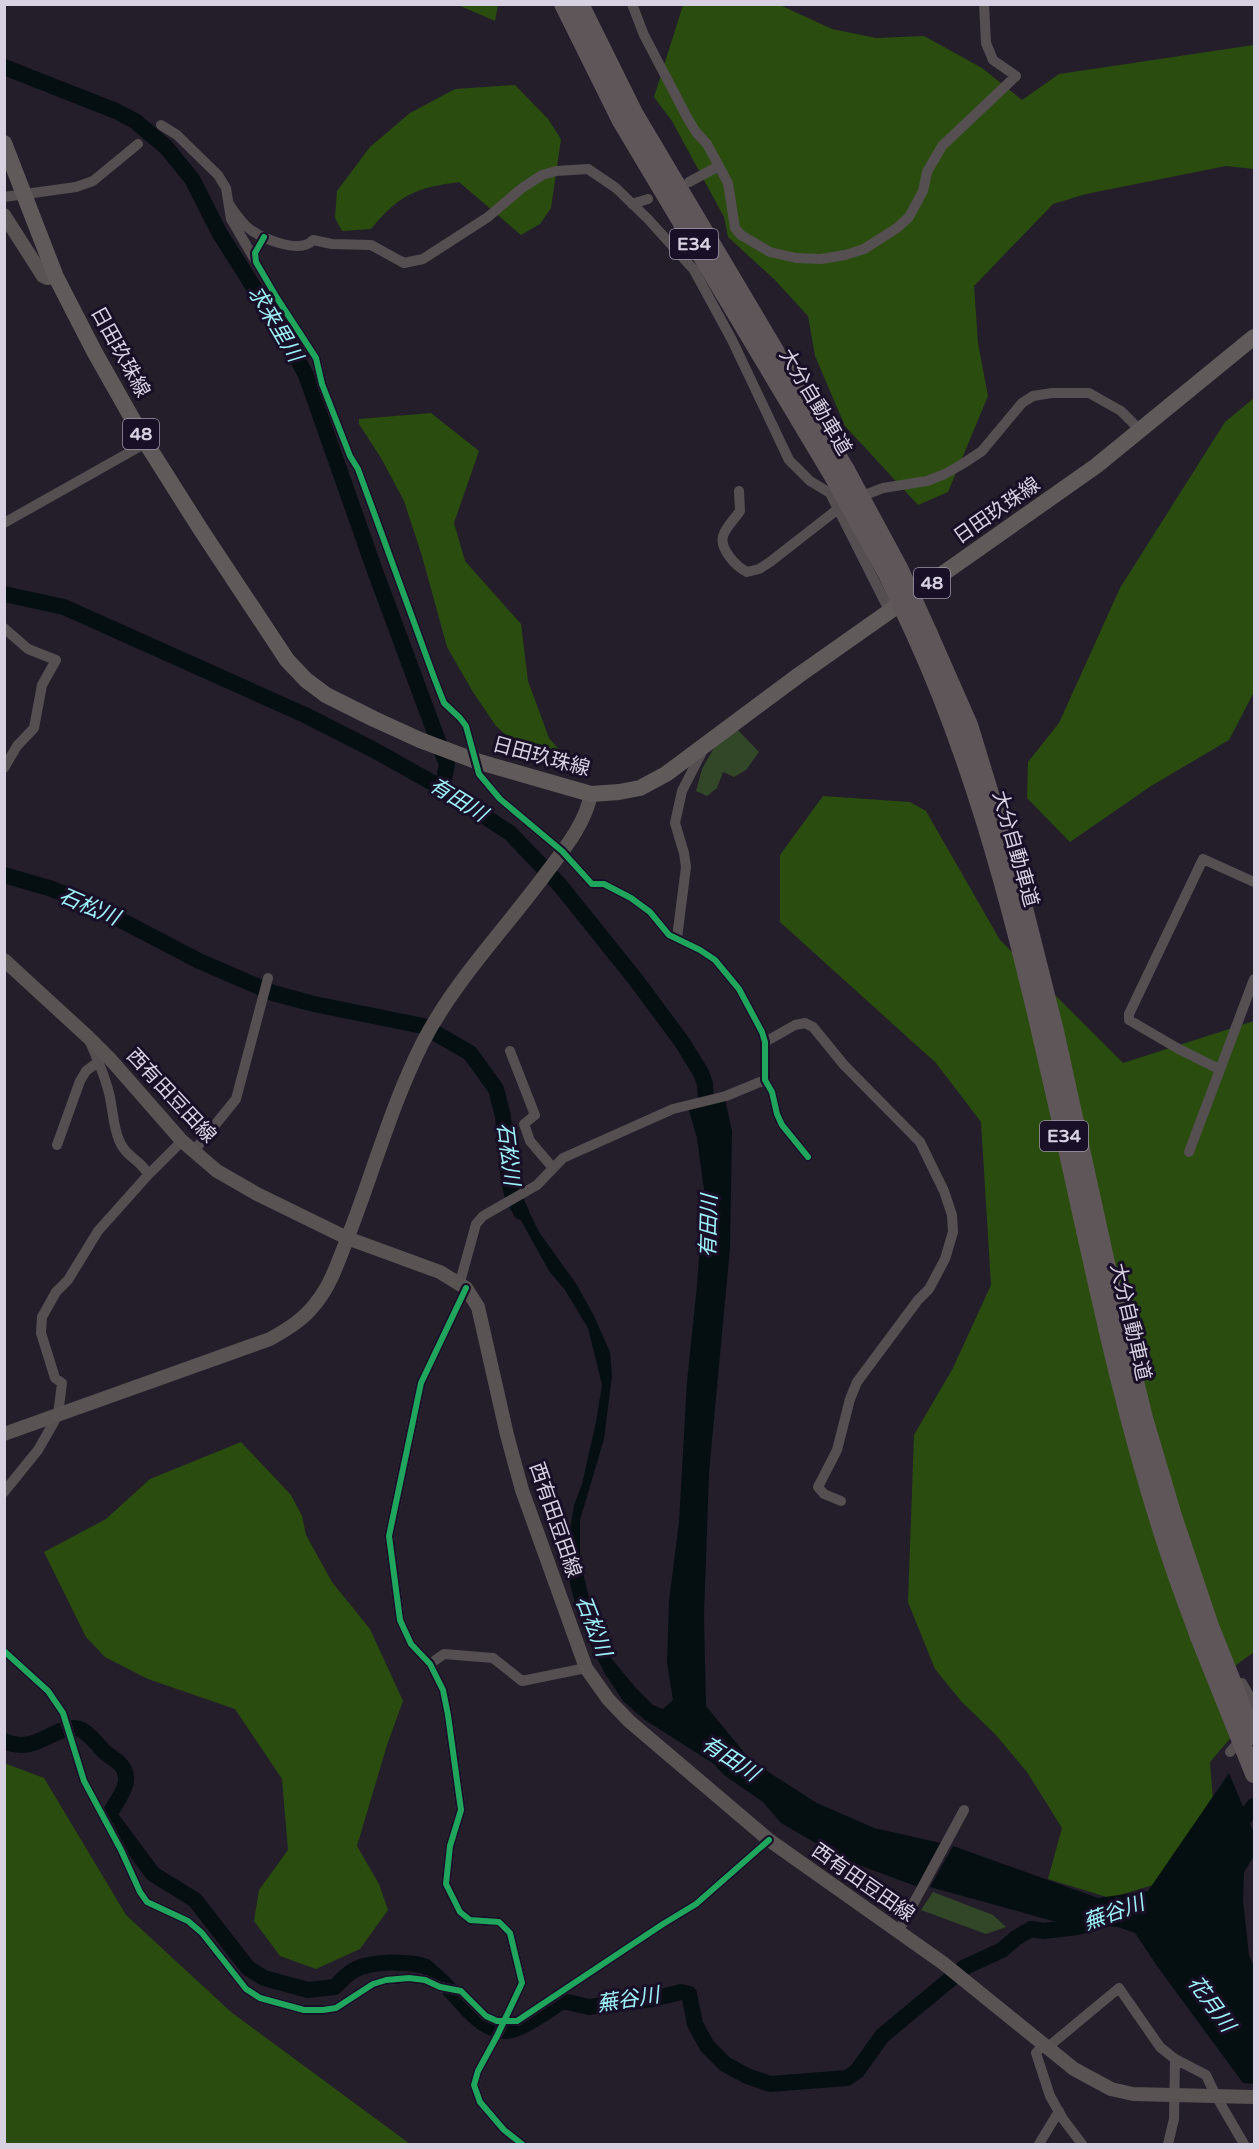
<svg xmlns="http://www.w3.org/2000/svg" width="1259" height="2149" viewBox="0 0 1259 2149" font-family="'Varela Round','Noto Sans JP',sans-serif">
  <style>
    .green { fill: #324727 }
    .forest { fill: #2a4c0e }
    .water { fill: #050f12 }
    .lines { fill: none; stroke-linecap: round; stroke-linejoin: round }
    .river { stroke: #050f12; stroke-width: 16 }
    .street { stroke: #554f52; stroke-width: 10 }
    .secondary { stroke: #5a5353; stroke-width: 14 }
    .primary { stroke: #615a5a; stroke-width: 16 }
    .highway { stroke: #5f5659; stroke-width: 18 }
    .highway-bridge { stroke: #5f5659; stroke-width: 18 }
    .cycleway-casing { stroke: #190f27; stroke-width: 10 }
    .cycleway { stroke: #20a55d; stroke-width: 6 }
    .labels { text-anchor: middle; dominant-baseline: central; stroke-width: 6; stroke-linejoin: round; paint-order: stroke }
    .shield { fill: #190f27; stroke: #9e97aa; stroke-width: 1.5 }
    .shield-label { font-size: 18px; font-weight: bold; fill: #d7d1e2 }
    .street-label { font-size: 20px; fill: #d7d1e2; stroke: #190f27 }
    .water-label { font-size: 21px; font-style: italic; fill: #9ef3fa; stroke: #190f27 }
  </style>
  <rect width="100%" height="100%" fill="#241e2b"/>
  <path class="green" d="M737 729 759 752 746 770 734 777 723 772 717 788 707 796 696 791 702 769 715 746Z
    M933 1892 993 1915 1006 1927 986 1934 921 1910Z"/>
  <path class="forest" d="M458 5H498L495 21Z
    M683 5H780L832 29 876 38 924 36 982 68 1022 100 1059 74 1254 45V169L1226 166 1086 194 1053 204 974 286 978 343 988 396 948 492 918 505 845 426 815 356 808 316 775 280 728 237 724 217 672 121 654 97Z
    M515 85 548 119 561 139 551 208 540 224 521 235 459 182C415 188 399 195 371 229L342 231 335 218 337 191 370 147 410 113 455 89Z
    M1254 398V692L1229 740 1151 786 1070 842 1027 798 1028 762 1059 723 1120 588 1225 422Z
    M431 413 479 451 454 523 465 561 521 624 528 681 549 738 566 758 544 761 525 752 496 726 473 692 447 647 422 556 404 501 381 458 359 424V419Z
    M823 796 910 802 926 811 1000 940 1123 1063 1254 1021V1652L1232 1668 1251 1714 1210 1762 1214 1814 1166 1881 1110 1898 1048 1879 1062 1828 1027 1772 995 1734 961 1701 935 1669 908 1602 914 1435 953 1368 991 1285 981 1122 936 1063 780 922V855Z
    M241 1442 291 1495 302 1516 306 1535 332 1582 370 1629 403 1701 387 1745 357 1846 379 1884 388 1910 360 1949 316 1969 280 1956 254 1921 259 1890 288 1850 282 1779 235 1709 148 1679 105 1657 86 1637 44 1552 106 1519 150 1479Z
    M4 1763 44 1778 126 1915 231 2012 410 2144H5Z"/>
  <path class="water" d="M725 1099 732 1131 730 1248 709 1473 704 1616 706 1706 751 1761 817 1803 874 1828 941 1843 918 1887 843 1859 781 1823 763 1802 724 1775 714 1764 645 1720 624 1702 605 1674 593 1650 576 1607 570 1584 568 1555 569 1536 574 1505 582 1484 596 1422 602 1385 588 1328 565 1290 549 1271 512 1204 523 1199 539 1232 577 1285 594 1316 610 1352 612 1376 604 1439 580 1520V1560L590 1602 607 1653 635 1687 653 1705 663 1709 673 1700 667 1662 669 1601 679 1522 687 1382 697 1285 704 1190 697 1138 688 1107Z
    M1229 1773 1254 1833V1856L1244 1872 1243 1900 1249 1955 1254 1967V2084L1243 2083 1157 1966 1135 1933 1118 1927 1053 1921 930 1887 953 1846 1098 1898 1148 1891Z"/>
  <g class="lines">
    <path class="river" d="M4 67 116 111 135 121 166 147 192 179 220 234 283 333 306 375 375 571 447 765 442 788
      M4 594 64 607 305 715 372 749 442 788 510 833 559 884 636 980 682 1042 701 1073 705 1084 707 1117
      M4 875 49 888 90 904 199 961 273 993 314 1004 423 1026 470 1053 496 1089 503 1116 509 1181 512 1194 521 1212
      M4 1741C34 1755 53 1727 75 1728 85 1729 94 1740 100 1747 105 1754 112 1757 118 1762 137 1779 118 1798 109 1815L153 1874 195 1900 248 1968 264 1978 308 1990 335 1987C351 1969 359 1965 383 1963 393 1962 415 1963 424 1966 428 1968 432 1973 435 1975 456 1992 473 2026 502 2031 519 2033 548 2010 563 2001L589 2007 652 1999 681 1992 689 1994 695 2024 707 2046 725 2064 747 2076 770 2084 847 2078 857 2071 882 2036 965 1967 1002 1950 1016 1938 1031 1929 1044 1931 1077 1927 1108 1918
      M1233 1832 1254 1806"/>
    <path class="street" d="M632 4 644 35 688 119 696 132 707 144 728 183 735 228 741 235 770 252 796 258 821 259 845 255 864 249 897 228 909 217 923 191 927 172 942 146 1016 76 993 60 986 43 984 4
      M161 125 177 135 218 175 226 188 231 219 255 260
      M689 182 719 166
      M4 197 76 187 93 181 138 144
      M229 204C234 212 240 220 247 227 260 238 300 255 313 240L332 244 371 245 404 263 423 259 488 217 522 188 542 175 556 171 588 169 616 188 648 219 694 270 732 340 789 460 810 481 830 493 890 612
      M632 204 648 199
      M264 237 255 253 256 262 277 298 316 358 322 384 350 456 358 469 435 680 444 703 460 718 466 726 479 774 500 799 562 851 592 884H604L631 898 650 912 669 935 700 950 715 960 739 989 762 1032 765 1042V1080L772 1092 777 1114 782 1125 808 1157
      M739 491 740 511C728 528 714 536 729 556 734 563 739 568 747 572L759 569 770 562 843 505
      M857 498 883 488 927 481 945 474 964 463 982 451 1022 403 1033 396 1052 393H1089L1121 411 1139 429
      M4 523 146 443
      M4 628 28 649 56 660 42 685 34 728 17 746 4 768
      M677 938 686 867 684 853 675 823 682 791 704 748
      M90 1042C96 1056 103 1071 107 1086 113 1103 112 1124 119 1140 125 1157 143 1161 148 1175
      M765 1042 795 1025 805 1023 813 1027 844 1065 920 1142 944 1191 952 1215 953 1232 945 1259 929 1289 918 1300 857 1382 850 1399 837 1450 818 1487 824 1494 841 1501
      M510 1051 535 1115 524 1124 530 1141 553 1168
      M1219 1069 1177 1048 1129 1020V1014L1203 859 1254 882
      M57 1145 80 1081 86 1071 98 1062
      M194 1151 236 1099 268 978
      M1189 1152 1254 979
      M460 1282 476 1224 483 1216 537 1185 563 1158 673 1109 726 1096 765 1080
      M466 1288 421 1383 389 1536 400 1620 411 1644 430 1664 443 1690 448 1715 461 1810 450 1846 446 1884 460 1912 470 1920 499 1922 510 1933 522 1983 497 2036 478 2071 474 2085 480 2102 504 2130 522 2144
      M4 1492 38 1450 58 1415 62 1383 55 1378 41 1333 42 1317 56 1292 68 1280 98 1231 148 1175 182 1141
      M4 1651 48 1691 63 1713 84 1781 121 1850 140 1892 147 1902 188 1921 202 1933 246 1989 260 1998 304 2010H323L336 2008 373 1984 386 1980 409 1978 425 1980 440 1987 461 1991 486 2016 497 2021H517L663 1924 696 1904 769 1840
      M430 1664 444 1654 493 1658 522 1681 586 1668
      M1242 1683 1254 1704
      M1230 1752 1242 1738
      M898 1932 964 1810
      M1044 2044 1036 2053 1050 2096 1063 2119 1082 2144
      M1048 2047 1119 1988 1160 2047 1175 2059 1206 2075 1216 2096 1244 2144
      M1039 2144 1059 2111
      M1168 2144 1174 2119 1175 2059"/>
    <path class="secondary" d="M4 215 43 276 47 278 56 277
      M4 960 88 1037 111 1060 182 1141 217 1171 257 1194 347 1238 440 1272 466 1288 478 1307 507 1435 522 1490 586 1668 608 1699 629 1721 769 1840 943 1963 1074 2069 1111 2089 1133 2094 1254 2097
      M4 1434 270 1339C288 1329 304 1319 316 1303 333 1282 341 1253 351 1229 375 1166 393 1101 423 1042 455 980 506 928 547 872 565 848 585 824 591 794"/>
    <path class="primary" d="M4 143 56 277 94 351 146 443 201 530 287 660 306 680 326 695 374 719 420 740 476 761 591 794 619 792 640 788 666 774 799 675 1096 466 1254 337"/>
    <path class="highway" d="M563 4 621 121 834 478
      M580 4 634 113 846 470
      M929 634 969 725 1020 892 1055 1031 1106 1263 1144 1418 1173 1516 1210 1626
      M917 639C990 801 1028 976 1067 1149 1097 1284 1125 1421 1169 1553 1178 1581 1189 1609 1199 1637"/>
    <path class="highway-bridge" d="M846 470 899 568 929 634
      M834 478 887 574 917 639
      M1210 1626 1254 1736
      M1199 1637 1254 1774"/>
    <g class="cycleway-casing">
      <path id="cycleway" d="M264 237 255 253 256 262 277 298 316 358 322 384 350 456 358 469 435 680 444 703 460 718 466 726 479 774 500 799 562 851 592 884H604L631 898 650 912 669 935 700 950 715 960 739 989 762 1032 765 1042V1080L772 1092 777 1114 782 1125 808 1157
        M466 1288 421 1383 389 1536 400 1620 411 1644 430 1664 443 1690 448 1715 461 1810 450 1846 446 1884 460 1912 470 1920 499 1922 510 1933 522 1983 497 2036 478 2071 474 2085 480 2102 504 2130 522 2144
        M4 1651 48 1691 63 1713 84 1781 121 1850 140 1892 147 1902 188 1921 202 1933 246 1989 260 1998 304 2010H323L336 2008 373 1984 386 1980 409 1978 425 1980 440 1987 461 1991 486 2016 497 2021H517L663 1924 696 1904 769 1840"/>
    </g>
    <use href="#cycleway" class="cycleway"/>
  </g>
  <g class="labels">
    <g class="shield">
      <rect x="670" y="229" width="48" height="30" rx="4.5"/>
      <rect x="123" y="419" width="36" height="30" rx="4.5"/>
      <rect x="914" y="568" width="36" height="30" rx="4.5"/>
      <rect x="1040" y="1121" width="48" height="30" rx="4.5"/>
    </g>
    <g class="shield-label">
      <text x="694" y="244">E34</text>
      <text x="141" y="434">48</text>
      <text x="932" y="583">48</text>
      <text x="1064" y="1136">E34</text>
    </g>
    <g class="street-label">
      <text transform="translate(120 352) rotate(61)">日田玖珠線</text>
      <text transform="translate(815 402) rotate(59)">大分自動車道</text>
      <text transform="translate(997 511) rotate(-35)">日田玖珠線</text>
      <text transform="translate(541 757) rotate(15)">日田玖珠線</text>
      <text transform="translate(1015 849) rotate(74)">大分自動車道</text>
      <text transform="translate(171 1096) rotate(47)">西有田豆田線</text>
      <text transform="translate(1130 1322) rotate(77)">大分自動車道</text>
      <text transform="translate(555 1520) rotate(71)">西有田豆田線</text>
      <text transform="translate(863 1883) rotate(35)">西有田豆田線</text>
    </g>
    <g class="water-label">
      <text transform="translate(275 324) rotate(59)">求来里川</text>
      <text transform="translate(458 800) rotate(32)">有田川</text>
      <text transform="translate(89 907) rotate(23)">石松川</text>
      <text transform="translate(508 1154) rotate(83)">石松川</text>
      <text transform="translate(709 1226) rotate(-88)">有田川</text>
      <text transform="translate(593 1626) rotate(69)">石松川</text>
      <text transform="translate(730 1759) rotate(33)">有田川</text>
      <text transform="translate(1114 1913) rotate(-20)">蕪谷川</text>
      <text transform="translate(628 2000) rotate(-9)">蕪谷川</text>
      <text transform="translate(1211 2004) rotate(54)">花月川</text>
    </g>
  </g>
  <rect width="1259" height="2149" fill="none" stroke="#d7d1e2" stroke-width="12"/>
</svg>
